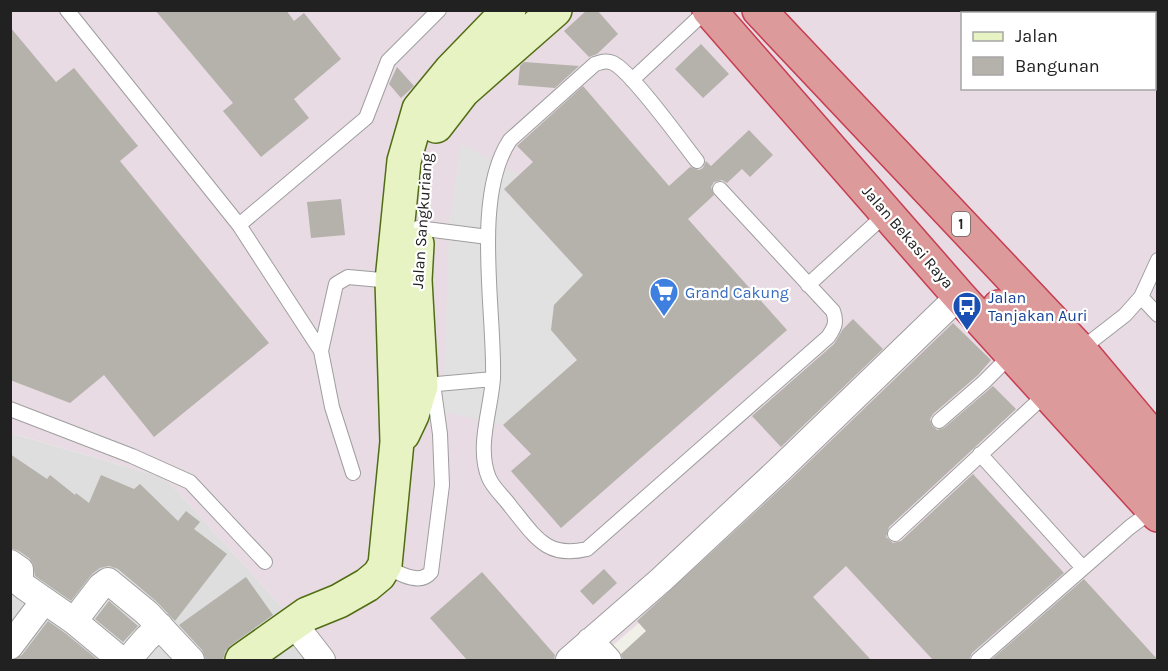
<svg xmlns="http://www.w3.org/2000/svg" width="1168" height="671" viewBox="0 0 1168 671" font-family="Karla,sans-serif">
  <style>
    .residential { fill: #dedede }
    .industrial { fill: #e8dbe3; fill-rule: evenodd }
    .parking { fill: #e1e1e1 }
    .building { fill: #b5b1ab }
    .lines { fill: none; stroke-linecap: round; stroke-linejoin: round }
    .lane-casing { stroke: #9e9e9e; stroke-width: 16 }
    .street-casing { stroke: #9e9e9e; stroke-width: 28 }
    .secondary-casing { stroke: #516d13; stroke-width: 36 }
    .highway-casing { stroke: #c73d51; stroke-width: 36 }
    .lane { stroke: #fff; stroke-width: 14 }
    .street { stroke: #fff; stroke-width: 26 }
    .secondary { stroke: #e7f3c3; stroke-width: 33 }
    .highway { stroke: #dd9a9a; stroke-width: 33 }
    .labels { text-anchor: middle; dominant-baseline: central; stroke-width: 4.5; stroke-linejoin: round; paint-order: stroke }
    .shield { fill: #fff; stroke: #646464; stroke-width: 1.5 }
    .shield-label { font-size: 15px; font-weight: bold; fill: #212121 }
    .street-label { font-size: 16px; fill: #212121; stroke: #fff }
    .shop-label { font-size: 16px; fill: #366cbe; stroke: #fff; text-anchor: start }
    .transit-label { font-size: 16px; fill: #164399; stroke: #fff; text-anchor: start }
  </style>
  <rect width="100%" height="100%" fill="#f0efe8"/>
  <path class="residential" d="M10 433 165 478 330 660H11Z"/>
  <path class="industrial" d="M10 11H1157V660H769L783 648 708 563 596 660H330L165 478 11 433ZM962 14H1154V88H962Z"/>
  <path class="parking" d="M461 144 519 175 504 190 583 275 554 305 551 330 577 360 503 425 443 412 449 226Z"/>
  <path class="building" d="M155 10H286L294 21 304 13 341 59 294 99 309 118 261 157 223 111 233 103Z
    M587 10H597L618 34 597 54 589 57 564 31Z
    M10 27 56 82 74 68 138 146 120 161 269 343 154 437 104 375 70 403 10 380Z
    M701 44 729 74 703 98 675 69Z
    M524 62 579 66 555 88 518 85 520 66Z
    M397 67 414 86 401 98 389 84Z
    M583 86 669 186 690 167 699 170 703 168 706 161 711 166 749 130 773 155 750 177 742 169 727 183 722 180 714 182 711 187 714 195 688 219 787 330 561 528 511 471 531 454 503 425 577 360 551 330 554 305 583 275 504 189 533 162 517 146Z
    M341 199 345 235 311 238 307 202Z
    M853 319 883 349 781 447 752 416 834 344 843 329Z
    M953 323 991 360 978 375 933 414 930 419 932 426 937 430 944 428 993 386 1016 409 889 527 886 537 893 543 901 541 973 474 1064 573 972 653 969 660H933L846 566 813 597 871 660H623L621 654 646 631 637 621 790 480Z
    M10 454 47 479 50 475 75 495 76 493 89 503 101 475 134 489 140 484 178 521 186 511 200 522 194 529 227 554 175 621 157 602 118 569 109 566 100 568 92 574 71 601 35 576 33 564 29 558 19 551 10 548Z
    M604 569 617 583 593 605 580 591Z
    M482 572 555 655 554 660H467L430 618Z
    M246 577 273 615 231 645 225 652 223 660H206L202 650 179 625Z
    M1084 579 1158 660H991Z
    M109 601 138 626 123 642 95 619Z
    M48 621 65 633 98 660H11L22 655Z"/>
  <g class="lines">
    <g class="lane-casing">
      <path id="lane" d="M67 10 239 225 321 351
        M632 80 707 10
        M697 161C682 142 631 71 613 63 606 60 602 62 595 64L510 140C472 197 495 311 493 378 491 410 476 447 489 478 493 488 505 498 511 507 535 536 546 559 587 549L828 337C835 327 837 322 833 311L720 189
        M239 225 366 118 388 61 439 10
        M418 228 488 237
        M808 285 887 213
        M1141 297 1158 260
        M1080 350 1125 315 1141 297 1158 315
        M426 385 493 379
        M10 409 132 456 190 482 265 562
        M939 421 984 382 1012 354
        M980 454 1083 568
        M353 473 332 407 321 351 336 284 348 277 392 281
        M895 534 1047 393
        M385 565C397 573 420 586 431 572L442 485 440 434 433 384
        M978 660 1130 527 1153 510"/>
    </g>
    <g class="street-casing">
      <path id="street" d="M10 563 20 570V583L25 587 74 621 121 660
        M74 621 101 586 108 581 147 613 191 660
        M294 624 322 660
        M590 641 608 660
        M10 646 44 601
        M128 660 146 639 160 626
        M569 660 661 580 780 469 959 296"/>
    </g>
    <g class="secondary-casing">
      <path id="secondary" d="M436 126 463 91 555 10
        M403 434 412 415 421 386 415 280 417 244
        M242 660 307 614 339 601 367 585 379 575 385 565 397 442 392 281 404 161 419 109 451 70 509 10"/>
    </g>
    <g class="highway-casing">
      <path id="highway" d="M709 10 959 296 1158 515
        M759 10 1080 350 1158 443
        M999 307 1067 378 1158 481"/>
    </g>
    <use href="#lane" class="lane"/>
    <use href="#street" class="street"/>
    <use href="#secondary" class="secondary"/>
    <use href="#highway" class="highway"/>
  </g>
  <defs>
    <g id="supermarket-pin" transform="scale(1.5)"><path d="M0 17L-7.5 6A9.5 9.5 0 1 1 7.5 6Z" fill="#3f7fe0" stroke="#fff"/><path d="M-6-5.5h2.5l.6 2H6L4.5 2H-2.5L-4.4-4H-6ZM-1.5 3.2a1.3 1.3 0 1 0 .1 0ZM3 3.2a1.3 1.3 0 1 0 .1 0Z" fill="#fff"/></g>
    <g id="bus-pin" transform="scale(1.5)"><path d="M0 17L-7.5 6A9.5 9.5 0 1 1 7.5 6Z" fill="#1a4fb4" stroke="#fff"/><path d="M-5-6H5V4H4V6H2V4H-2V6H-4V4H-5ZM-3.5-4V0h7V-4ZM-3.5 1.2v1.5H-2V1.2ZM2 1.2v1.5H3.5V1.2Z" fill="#fff"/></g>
  </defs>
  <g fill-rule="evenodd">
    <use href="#supermarket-pin" x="664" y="292"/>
    <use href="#bus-pin" x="967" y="306"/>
  </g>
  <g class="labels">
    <rect class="shield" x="952" y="212" width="18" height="24" rx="4.5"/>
    <g class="shield-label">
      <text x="961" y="224">1</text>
    </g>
    <g class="street-label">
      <text transform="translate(422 221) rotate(-86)">Jalan Sangkuriang</text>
      <text transform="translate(908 237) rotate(49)">Jalan Bekasi Raya</text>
    </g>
    <g class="shop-label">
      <text x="685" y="292">Grand Cakung</text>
    </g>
    <g class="transit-label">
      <text x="988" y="297">Jalan<tspan x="988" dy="18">Tanjakan Auri</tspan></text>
    </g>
  </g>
  <rect width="1168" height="671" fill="none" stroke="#212121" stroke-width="24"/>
  <rect x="961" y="12" width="195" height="78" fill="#ffffff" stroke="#a6a6a6" stroke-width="1.5"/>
  <rect x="973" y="32" width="30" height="9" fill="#e7f3c3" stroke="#a6a6a6" stroke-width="1.5"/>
  <text x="1015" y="42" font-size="18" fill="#212121">Jalan</text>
  <rect x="973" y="57" width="30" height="18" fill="#b5b1ab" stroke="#a6a6a6" stroke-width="1.5"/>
  <text x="1015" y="72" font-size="18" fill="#212121">Bangunan</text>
</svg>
